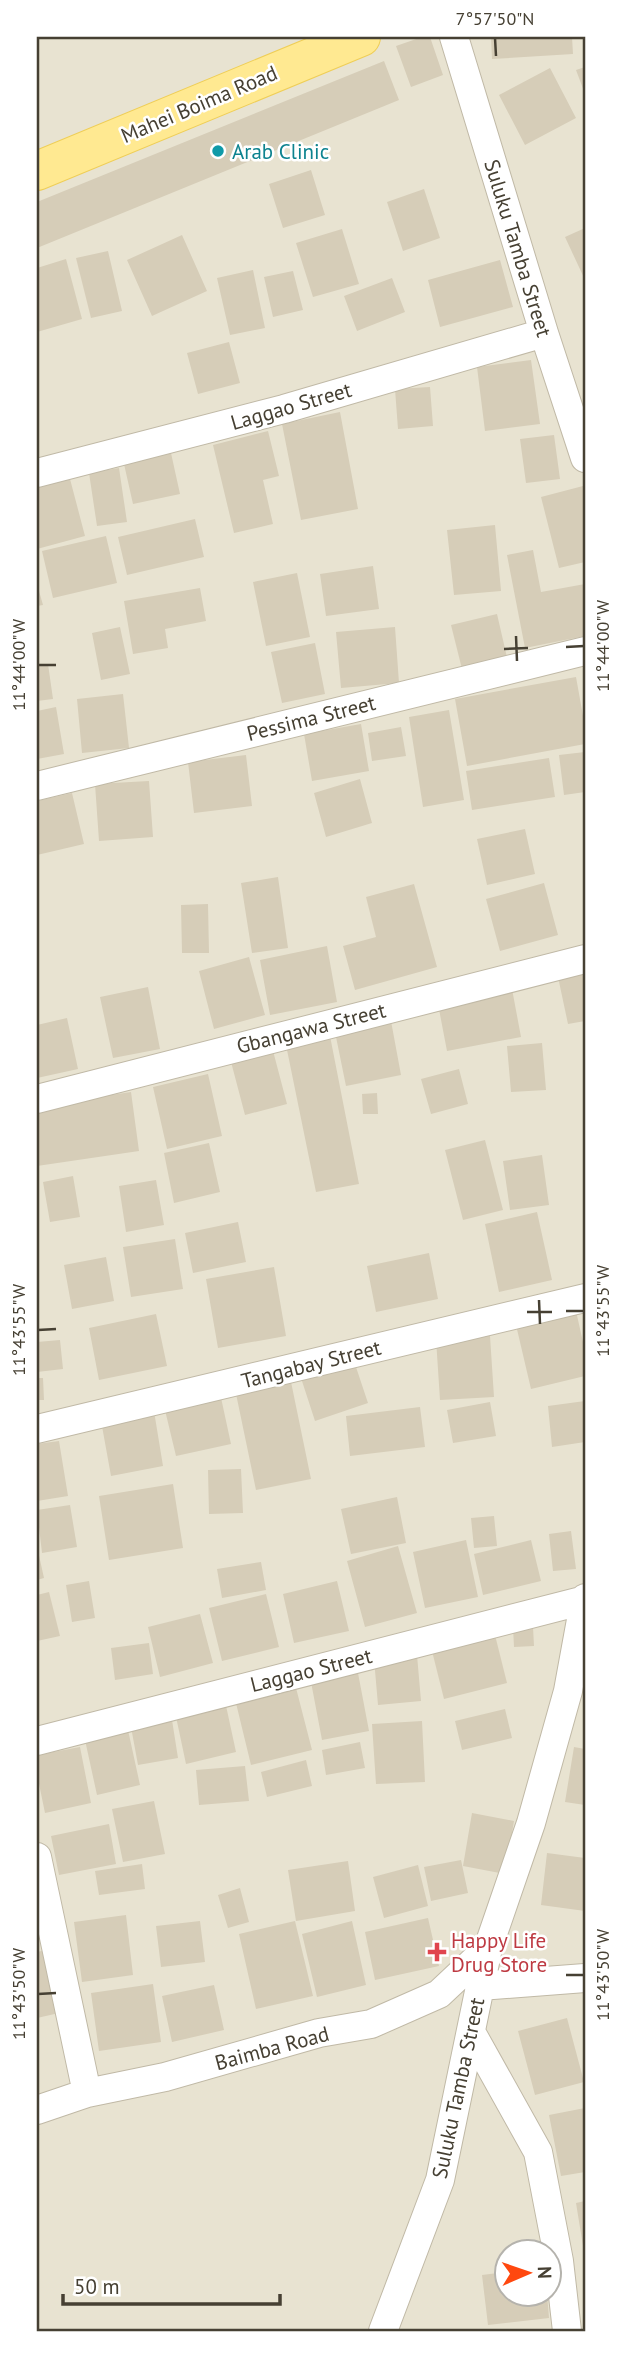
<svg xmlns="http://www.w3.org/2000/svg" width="622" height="2368" viewBox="0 0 622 2368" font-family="'PT Sans',sans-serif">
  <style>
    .residential { fill: #e8e3d1; fill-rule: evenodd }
    .building { fill: #d6cdb8 }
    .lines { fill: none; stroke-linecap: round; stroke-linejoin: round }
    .street-casing { stroke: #c0b9a6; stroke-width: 30 }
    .primary-casing { stroke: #efce57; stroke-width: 40 }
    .street { stroke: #fff; stroke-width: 28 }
    .primary { stroke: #ffe991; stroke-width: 38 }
    .ticks { fill: none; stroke: #464033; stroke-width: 2.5 }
    .culture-dot { fill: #0f9aa8; stroke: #fff; stroke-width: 2.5 }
    .health-dot { fill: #e0444e; stroke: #fff; stroke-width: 2.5 }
    .labels { text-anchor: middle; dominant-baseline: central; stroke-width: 5; stroke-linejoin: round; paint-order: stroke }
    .street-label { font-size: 21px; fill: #464033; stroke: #fff }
    .culture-label { font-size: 21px; fill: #0d838f; stroke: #fff; text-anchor: start }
    .health-label { font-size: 21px; fill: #be3a42; stroke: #fff; text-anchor: start }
    .neatline { fill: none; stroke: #464033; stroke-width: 2.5 }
    .ticks-label { font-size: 18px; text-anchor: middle; fill: #464033 }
  </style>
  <rect width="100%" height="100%" fill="#f4f0e4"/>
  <path class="residential" d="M37 37H585V2331H37ZM506 2252H548V2294H506Z"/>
  <path class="building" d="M422 37H430L443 75 411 87 396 46Z
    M491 37H572L573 54 492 59Z
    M384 61 399 100 37 248V202Z
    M585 67V94L576 70Z
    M550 68 576 118 525 145 499 95Z
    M311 170 325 215 283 228 269 184Z
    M424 189 440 238 403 251 387 202Z
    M585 228V280L565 237Z
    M342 229 359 284 313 297 296 243Z
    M182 235 207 291 152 316 127 260Z
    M108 251 122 311 91 318 76 258Z
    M66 259 82 319 37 332V268Z
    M500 260 513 307 440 327 428 280Z
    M253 270 265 328 230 335 217 278Z
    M293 271 303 310 273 317 264 277Z
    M392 278 405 312 357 331 344 296Z
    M229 342 240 383 198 394 187 353Z
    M531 360 540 424 485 431 477 367Z
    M430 387 433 426 398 429 395 389Z
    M340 412 358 509 301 520 282 424Z
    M268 431 279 476 263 480 273 524 234 533 213 445Z
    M554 435 560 479 526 483 520 439Z
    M171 453 180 494 133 504 124 464Z
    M119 468 127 522 97 526 89 473Z
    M70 479 85 536 37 549V488Z
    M583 486 585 495V562L559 568 541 497Z
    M195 519 204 557 127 575 118 537Z
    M495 525 501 591 454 595 447 530Z
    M106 536 117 583 53 598 42 551Z
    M533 550 541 592 585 584V636L525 648 507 555Z
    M373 566 379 609 326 616 320 574Z
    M297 573 310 637 266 646 253 582Z
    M37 584 43 605 37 606Z
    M200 588 206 621 165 629 168 648 133 654 124 601Z
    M497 614 509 666 464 677 451 625Z
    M120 627 130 674 101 680 92 633Z
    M395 627 399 683 341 688 336 632Z
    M315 643 325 694 282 703 271 652Z
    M48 664 53 699 37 701V665Z
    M576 677 585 727V744L467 766 455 699Z
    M123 694 129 748 82 753 77 699Z
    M56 707 64 754 37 759V711Z
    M449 710 464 800 423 807 409 717Z
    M361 724 369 771 312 781 304 734Z
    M401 727 406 756 372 761 368 733Z
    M585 752V792L564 795 559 755Z
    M246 755 252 806 194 813 188 762Z
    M549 758 555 797 472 810 466 771Z
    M360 779 372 823 326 837 314 793Z
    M149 781 153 837 99 841 95 784Z
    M72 793 84 844 37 855V801Z
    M525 829 535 874 487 885 477 839Z
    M278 877 288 948 252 953 241 883Z
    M544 883 558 935 500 951 486 899Z
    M414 884 437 967 355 990 343 946 376 937 366 897Z
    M208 904 209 953H182L181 905Z
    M327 946 337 1002 270 1015 260 960Z
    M249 957 265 1015 214 1029 199 971Z
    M585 972V1021L568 1024 558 977Z
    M148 987 160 1049 113 1058 100 997Z
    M512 989 521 1037 447 1051 438 1004Z
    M67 1018 78 1069 37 1078V1025Z
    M391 1021 401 1075 346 1086 335 1032Z
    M330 1036 359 1184 316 1192 286 1045Z
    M542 1043 546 1090 511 1092 507 1046Z
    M272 1047 287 1104 245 1115 230 1058Z
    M459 1069 468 1104 431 1114 421 1079Z
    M208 1074 222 1136 167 1149 153 1087Z
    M131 1092 139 1151 37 1166V1106Z
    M377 1093 378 1114H363L362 1094Z
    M485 1140 503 1210 463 1220 445 1150Z
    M209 1143 220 1192 174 1203 164 1153Z
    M542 1155 549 1205 510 1210 503 1161Z
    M73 1176 80 1217 50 1222 43 1182Z
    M156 1180 164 1225 126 1232 119 1186Z
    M537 1212 552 1280 499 1292 485 1224Z
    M238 1222 246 1262 193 1273 185 1233Z
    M175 1239 183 1289 131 1297 123 1247Z
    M429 1253 438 1299 376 1312 367 1266Z
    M106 1257 114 1301 72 1309 64 1265Z
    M274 1267 286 1336 218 1348 206 1279Z
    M576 1311 585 1351V1376L531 1389 516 1325Z
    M156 1314 167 1366 99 1380 89 1328Z
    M490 1336 494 1397 440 1400 436 1339Z
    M60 1340 63 1369 37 1372V1342Z
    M354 1361 368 1403 315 1421 301 1378Z
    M290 1377 311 1479 256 1490 235 1389Z
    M37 1378H43L44 1400H37Z
    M220 1393 231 1444 176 1456 164 1406Z
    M585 1401V1442L552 1447 548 1406Z
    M490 1402 496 1436 453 1443 447 1410Z
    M153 1405 163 1466 111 1476 100 1415Z
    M420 1407 425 1447 350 1456 346 1416Z
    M59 1441 68 1496 37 1501V1444Z
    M241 1469 243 1513 209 1514 208 1470Z
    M173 1484 183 1548 109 1560 99 1496Z
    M397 1497 406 1543 351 1554 341 1509Z
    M70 1505 77 1547 42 1553 37 1510Z
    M494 1516 497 1546 474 1548 471 1518Z
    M571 1531 576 1569 553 1571 549 1534Z
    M466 1540 478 1597 425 1608 413 1552Z
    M531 1540 541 1581 483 1595 474 1554Z
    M398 1546 417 1613 365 1627 347 1561Z
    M38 1551 44 1578 37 1580V1552Z
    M261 1562 266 1590 222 1598 217 1569Z
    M89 1581 95 1618 72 1622 66 1585Z
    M337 1581 349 1631 294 1643 283 1594Z
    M49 1592 60 1636 37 1641V1595Z
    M266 1594 279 1647 222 1661 209 1608Z
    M200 1614 213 1663 160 1677 148 1627Z
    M513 1627H533L534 1646 514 1647Z
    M494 1631 507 1683 444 1699 431 1647Z
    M149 1643 153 1674 115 1680 111 1648Z
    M417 1655 421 1701 378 1705 374 1659Z
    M358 1673 369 1731 322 1740 311 1682Z
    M295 1684 312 1750 251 1765 235 1699Z
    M225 1701 236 1752 186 1764 175 1712Z
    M505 1709 512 1738 462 1750 455 1721Z
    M172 1720 178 1758 138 1765 131 1727Z
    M422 1721 425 1782 376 1784 372 1724Z
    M128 1730 140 1785 97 1795 85 1740Z
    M360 1742 365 1768 326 1775 322 1750Z
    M80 1747 91 1803 45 1813 37 1774V1755Z
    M574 1747 585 1749V1805L565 1802Z
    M306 1760 312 1786 267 1797 261 1772Z
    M245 1766 249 1801 199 1805 196 1770Z
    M154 1801 165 1854 123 1862 112 1809Z
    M472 1813 514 1821 505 1874 463 1866Z
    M109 1824 116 1864 59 1875 51 1836Z
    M547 1853 585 1858V1911L541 1905Z
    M461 1860 468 1893 431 1901 424 1867Z
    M348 1861 355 1911 296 1921 288 1870Z
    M142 1864 145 1889 99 1895 95 1871Z
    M418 1865 428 1906 384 1918 373 1877Z
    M240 1888 249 1922 228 1928 218 1895Z
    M126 1915 133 1975 82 1982 74 1922Z
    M428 1918 439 1966 375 1980 365 1932Z
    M200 1921 205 1962 161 1967 156 1926Z
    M295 1921 313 1996 256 2009 239 1934Z
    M352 1921 366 1985 317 1997 302 1934Z
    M46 1950 59 2013 37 2018V1952Z
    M153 1984 161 2042 99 2051 91 1993Z
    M214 1985 224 2030 172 2042 162 1996Z
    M567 2018 584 2082 535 2095 518 2031Z
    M585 2108V2172L561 2176 549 2115Z
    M585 2201V2252H584L576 2203Z
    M506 2272V2294H547L549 2318 488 2325 482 2275Z"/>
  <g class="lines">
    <g class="street-casing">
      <path id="street" d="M454 37 544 333 585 458
        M37 473 284 409 544 333
        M37 786 585 651
        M37 1099 585 959
        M37 1429 585 1298
        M37 1741 585 1600
        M37 1857 87 2093
        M480 1986 585 1978
        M471 2032 538 2152 559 2261 567 2331
        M37 2110 87 2093 165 2077 319 2033 371 2024 439 1994 488 1948
        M383 2331 440 2180 488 1948 531 1823 568 1691 585 1598"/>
    </g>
    <g class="primary-casing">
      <path id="primary" d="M37 171 361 37"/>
    </g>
    <use href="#street" class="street"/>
    <use href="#primary" class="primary"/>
  </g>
  <path class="ticks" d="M495 38 496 56M516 636 517 661M566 647 584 646M504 649 528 648M38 665H56M539 1300 540 1324M566 1311H584M527 1312H552M38 1330 56 1329M566 1975H584M38 1994 56 1993"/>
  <circle class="culture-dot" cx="218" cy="151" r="7"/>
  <path class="health-dot" d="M433.5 1941.5h7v7h7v7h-7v7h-7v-7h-7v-7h7z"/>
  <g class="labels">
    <g class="street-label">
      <text transform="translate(199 104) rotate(-23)">Mahei Boima Road</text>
      <text transform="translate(518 248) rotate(73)">Suluku Tamba Street</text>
      <text transform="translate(291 406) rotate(-16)">Laggao Street</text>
      <text transform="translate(311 718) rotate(-14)">Pessima Street</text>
      <text transform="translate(311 1028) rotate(-14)">Gbangawa Street</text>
      <text transform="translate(311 1364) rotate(-14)">Tangabay Street</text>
      <text transform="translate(311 1670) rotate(-14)">Laggao Street</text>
      <text transform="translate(272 2048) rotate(-15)">Baimba Road</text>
      <text transform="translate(458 2088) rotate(-78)">Suluku Tamba Street</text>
    </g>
    <g class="culture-label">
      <text x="232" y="151">Arab Clinic</text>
    </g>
    <g class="health-label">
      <text x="451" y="1940">Happy Life<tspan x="451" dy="24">Drug Store</tspan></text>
    </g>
  </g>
  <rect width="622" height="2368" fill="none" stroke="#ffffff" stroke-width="77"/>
  <g transform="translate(528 2273) rotate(88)"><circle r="33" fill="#ffffff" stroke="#b5b3ad" stroke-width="2"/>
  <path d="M0-5L12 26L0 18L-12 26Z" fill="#ff480f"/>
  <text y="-10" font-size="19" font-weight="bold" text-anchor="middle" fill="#464033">N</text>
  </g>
  <path d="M63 2294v10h217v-10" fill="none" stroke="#464033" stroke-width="3.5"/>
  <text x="74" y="2294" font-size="21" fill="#464033" stroke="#ffffff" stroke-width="5" paint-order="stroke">50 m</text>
  <rect x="38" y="38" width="546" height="2292" class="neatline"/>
  <g class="ticks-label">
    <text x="495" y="25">7°57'50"N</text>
    <text transform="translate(603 646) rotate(-90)" y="6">11°44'00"W</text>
    <text transform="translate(19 665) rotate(-90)" y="6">11°44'00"W</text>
    <text transform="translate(603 1311) rotate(-90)" y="6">11°43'55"W</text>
    <text transform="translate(19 1330) rotate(-90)" y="6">11°43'55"W</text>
    <text transform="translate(603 1975) rotate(-90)" y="6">11°43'50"W</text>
    <text transform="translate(19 1994) rotate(-90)" y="6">11°43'50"W</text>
  </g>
</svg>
